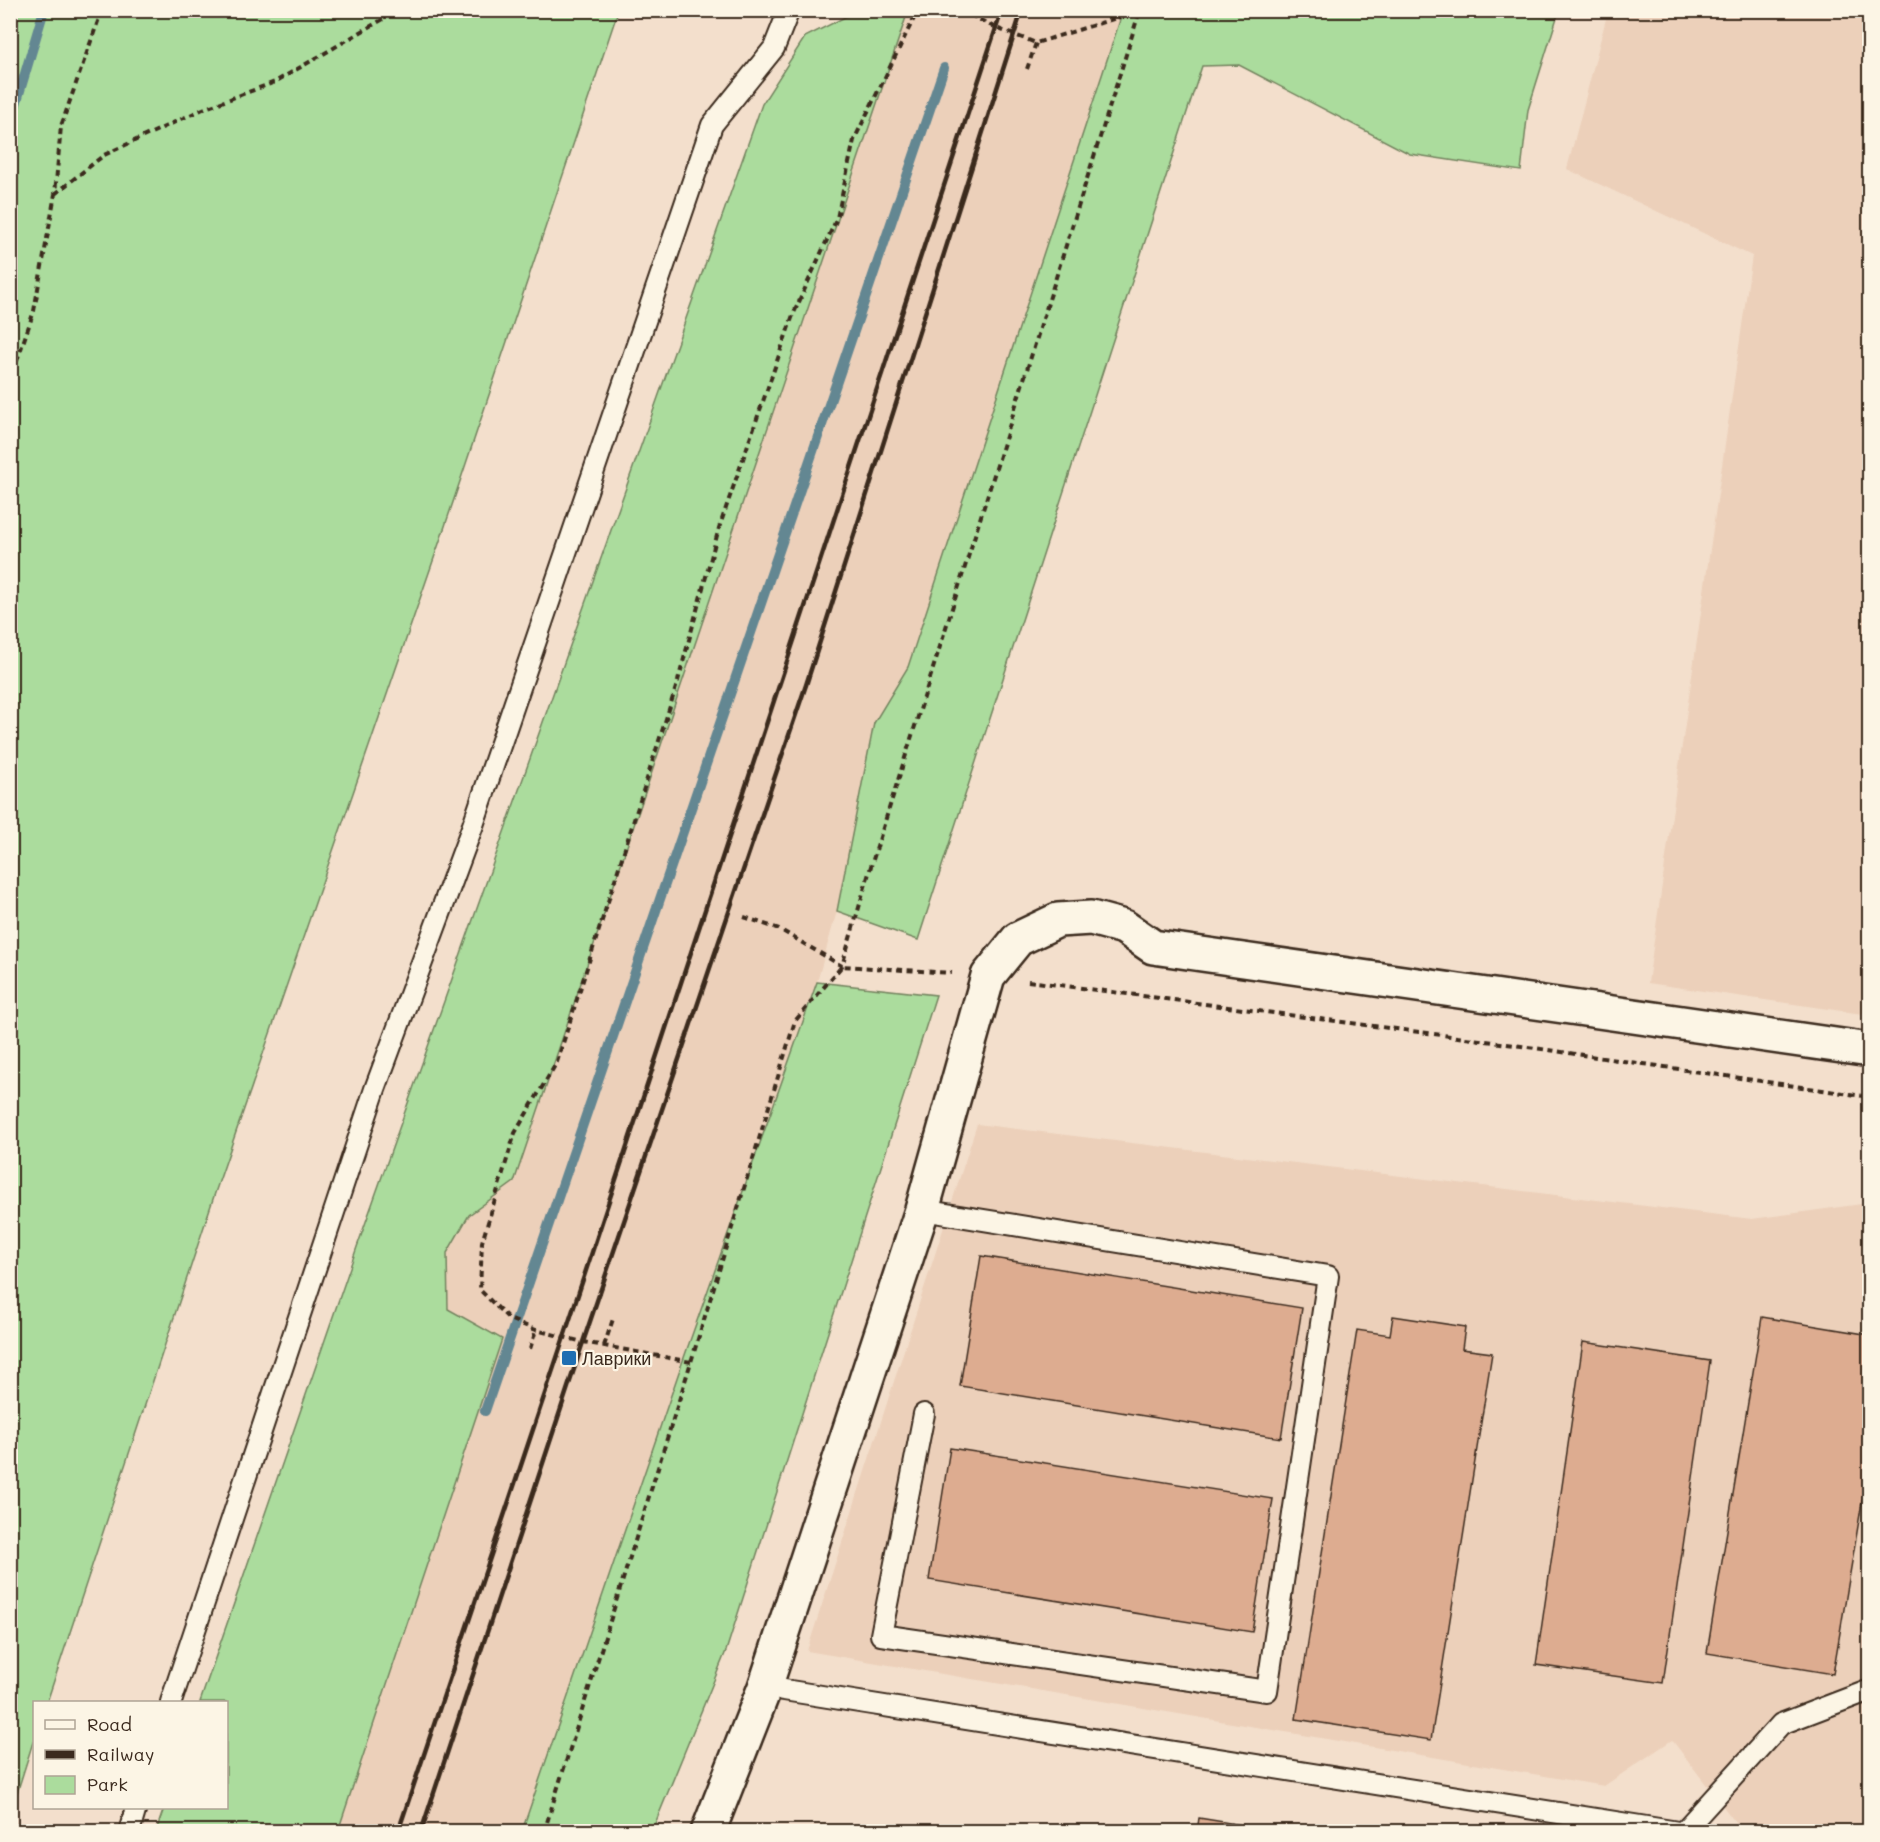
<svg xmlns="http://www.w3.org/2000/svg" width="1880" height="1842" viewBox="0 0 1880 1842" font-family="Mali,sans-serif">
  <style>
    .built { fill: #ecd0ba }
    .green { fill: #abdc9d; stroke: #73835e; stroke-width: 1.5 }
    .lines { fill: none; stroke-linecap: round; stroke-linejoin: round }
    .stream { stroke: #648792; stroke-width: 10 }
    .building { fill: #ddac90; stroke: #3b2a1e; stroke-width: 1.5 }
    .service-casing { stroke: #3b2a1e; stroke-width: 24 }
    .minor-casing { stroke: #3b2a1e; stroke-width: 38 }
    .path { stroke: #3b2a1e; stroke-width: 4; stroke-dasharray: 6 4.5; stroke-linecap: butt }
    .service { stroke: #fcf5e5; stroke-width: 20 }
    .minor { stroke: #fcf5e5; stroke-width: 33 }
    .rail { stroke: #3b2a1e; stroke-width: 4.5 }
    .poi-dot { fill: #1f6fb2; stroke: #fcf5e5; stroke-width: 2 }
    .labels { text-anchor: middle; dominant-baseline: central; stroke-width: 4.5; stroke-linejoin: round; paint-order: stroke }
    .poi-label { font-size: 18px; fill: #3b2a1e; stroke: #fcf5e5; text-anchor: start }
  </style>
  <rect width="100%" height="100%" fill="#f3dfcc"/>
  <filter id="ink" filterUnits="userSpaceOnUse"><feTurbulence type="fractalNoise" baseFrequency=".0167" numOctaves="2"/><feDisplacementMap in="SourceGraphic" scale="12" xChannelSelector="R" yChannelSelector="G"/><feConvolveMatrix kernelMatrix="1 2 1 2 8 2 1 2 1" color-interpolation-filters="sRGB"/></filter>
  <g filter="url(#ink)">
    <path class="built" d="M908 11H1123L908 667 874 723 837 911 817 982 680 1369 522 1831 338 1832 502 1339 448 1309 447 1254 469 1215 514 1182Z
      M1608 11H1869V1015L1648 983 1752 256 1567 169Z
      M977 1124 1752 1219 1869 1203V1831H1742L1672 1740 1604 1786 807 1651Z"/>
    <path class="green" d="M11 10 618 11 443 532 215 1193 47 1702H34V1739L11 1812Z
      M857 11H895L906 17 514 1182 469 1215 447 1253 448 1309 502 1339 338 1831H156L164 1808H226V1702H200L357 1247 762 104 805 37Z
      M1123 11H1559L1528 110 1521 171 1410 154 1239 65 1202 66 918 940 837 911 874 723 908 667Z
      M817 982 936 995 726 1651 652 1831H522L680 1369Z"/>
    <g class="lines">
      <path class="stream" d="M10 124 44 10
        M485 1411 944 68"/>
    </g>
    <path class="building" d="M981 1256 1302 1308 1281 1438 960 1386Z
      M1393 1316 1465 1327 1462 1349 1492 1353 1431 1740 1296 1719 1357 1330 1390 1335Z
      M1762 1317 1870 1335V1455L1833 1674 1707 1653Z
      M1583 1342 1710 1361 1663 1683 1536 1665Z
      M950 1448 1273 1499 1252 1632 929 1580Z
      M1199 1818 1285 1832H1197Z"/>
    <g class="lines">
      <g class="service-casing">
        <path id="service" d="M922 1210 1328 1276 1267 1691 881 1635 924 1414
          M765 1687 1678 1832
          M171 1702 375 1089 473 825 712 125 774 48 789 10
          M129 1832 136 1808
          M1683 1832 1781 1724 1870 1690"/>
      </g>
      <g class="minor-casing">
        <path id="minor" d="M708 1832 765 1687 922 1210 988 976 1018 939 1058 920 1091 918 1124 927 1153 947 1870 1050"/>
      </g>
      <path class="path" d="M961 10 996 28 1036 43 1139 11
        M1027 69 1036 43
        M55 194 104 155 203 109 275 82 385 18 395 10
        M10 381 34 311 55 194 61 126 102 10
        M744 917 779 929 842 966 871 866 1140 10
        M1028 981 1473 1039 1870 1097
        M604 1346 613 1319
        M530 1349 536 1330
        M691 1362 583 1342 536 1330 509 1319 480 1290 482 1242 515 1133 557 1062 678 681 719 528 793 315 837 218 854 140 918 10
        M544 1832 691 1362 795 1021 842 966 952 973"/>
      <use href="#service" class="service"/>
      <use href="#minor" class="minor"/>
      <path class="rail" d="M398 1832 564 1337 1002 10
        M421 1832 583 1342 806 685 1022 10"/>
    </g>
  </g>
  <rect class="poi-dot" x="561" y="1350" width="16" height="16" rx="3"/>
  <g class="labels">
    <g class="poi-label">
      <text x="582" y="1358">Лаврики</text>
    </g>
  </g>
  <rect width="1880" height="1842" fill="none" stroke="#fcf5e5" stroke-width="36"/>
  <rect x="18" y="18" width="1844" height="1806" fill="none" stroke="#3b2a1e" stroke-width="2" filter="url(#ink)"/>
  <rect x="33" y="1701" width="195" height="108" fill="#fcf5e5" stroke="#afa495" stroke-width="1.5"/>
  <rect x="45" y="1720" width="30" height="9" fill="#fcf5e5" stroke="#afa495" stroke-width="1.5"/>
  <text x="87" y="1731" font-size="18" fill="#3b2a1e">Road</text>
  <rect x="45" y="1750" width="30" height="9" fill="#3b2a1e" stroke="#afa495" stroke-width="1.5"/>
  <text x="87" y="1761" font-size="18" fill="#3b2a1e">Railway</text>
  <rect x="45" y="1776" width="30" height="18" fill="#abdc9d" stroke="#afa495" stroke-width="1.5"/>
  <text x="87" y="1791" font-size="18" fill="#3b2a1e">Park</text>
</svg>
